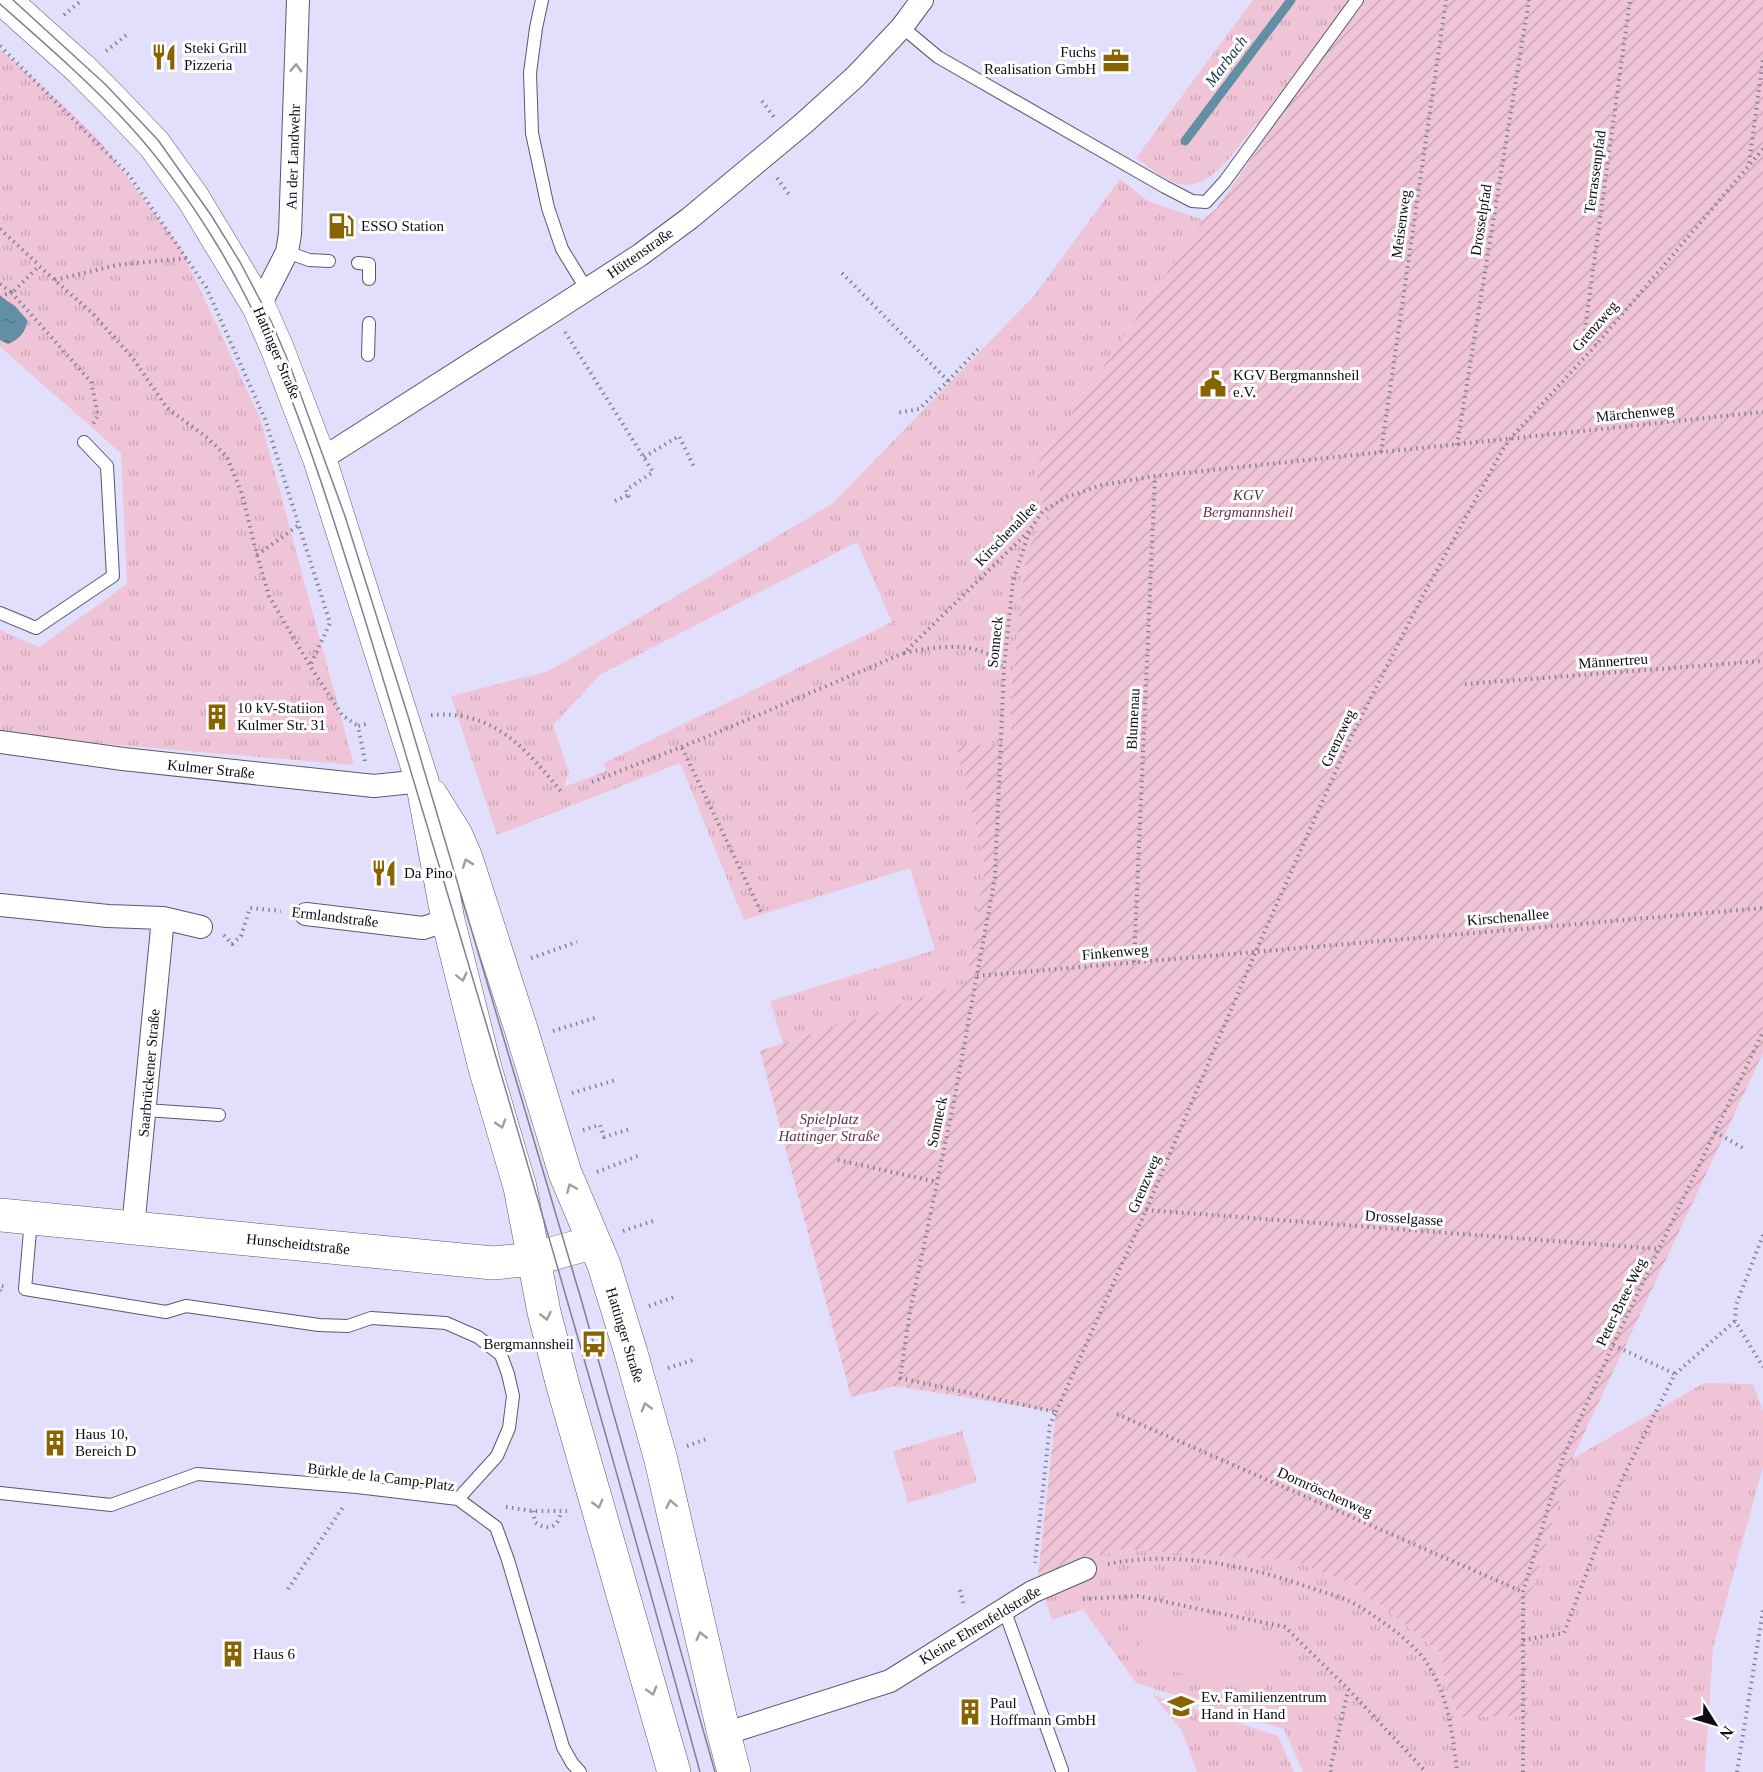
<svg xmlns="http://www.w3.org/2000/svg" width="1763" height="1772" viewBox="0 0 1763 1772" font-family="Georgia,serif">
  <style>
    .grass { fill: url(#grass-tufts); fill-rule: evenodd }
    .garden { fill: url(#garden-furrows) }
    .pitch { fill: #f0c4d7 }
    .water { fill: url(#water-ripples) }
    .lines { fill: none; stroke-linecap: round; stroke-linejoin: round }
    .stream { stroke: #628fa3; stroke-width: 9 }
    .lane-casing { stroke: #5a586f; stroke-width: 14 }
    .street-casing { stroke: #5a586f; stroke-width: 24 }
    .secondary-casing { stroke: #5a586f; stroke-width: 34 }
    .path { stroke: #848296; stroke-width: 4; stroke-dasharray: 1.5 4.5; stroke-linecap: butt }
    .lane { stroke: #fff; stroke-width: 12 }
    .street { stroke: #fff; stroke-width: 22 }
    .secondary { stroke: #fff; stroke-width: 33 }
    .tram { stroke: #817f92; stroke-width: 1.5 }
    .oneway { stroke: #9e9ea1 }
    .labels { text-anchor: middle; dominant-baseline: central; stroke-width: 6; stroke-linejoin: round; paint-order: stroke }
    .poi-label { font-size: 15px; fill: #0d0c15; stroke: #fff; text-anchor: start }
    .street-label { font-size: 15px; fill: #0d0c15; stroke: #fff }
    .park-label { font-size: 15px; font-style: italic; fill: #652e4a; stroke: #fff }
    .water-label { font-size: 16px; font-style: italic; fill: #133a4b; stroke: #fff }
  </style>
  <defs>
    <pattern id="grass-tufts" width="24" height="20" patternUnits="userSpaceOnUse" patternTransform="scale(1.5)"><rect width="24" height="20" fill="#f0c4d7"/><path d="M3 7l-1-3M5 7V3M7 7l1-3M15 17l-1-3M17 17v-4M19 17l1-3" fill="none" stroke="#cda7b8"/></pattern>
    <pattern id="garden-furrows" width="10" height="10" patternUnits="userSpaceOnUse" patternTransform="scale(1.5)"><rect width="10" height="10" fill="#f0c4d7"/><path d="M-1 1l2-2M0 10L10 0M9 11l2-2" fill="none" stroke="#cda7b8"/></pattern>
    <pattern id="water-ripples" width="26" height="14" patternUnits="userSpaceOnUse" patternTransform="scale(1.5)"><rect width="26" height="14" fill="#628fa3"/><path d="M2 4q2-2 4 0t4 0M15 11q2-2 4 0t4 0" fill="none" stroke="#4f7384"/></pattern>
  </defs>
  <rect width="100%" height="100%" fill="#e1dffb"/>
  <path class="grass" d="M1253 0H1350L1261 124H1256C1236 148 1211 194 1175 183 1165 180 1145 164 1136 158Z
    M0 49 60 102 99 140 180 247 260 418 354 765 96 743 0 731V630L39 647 127 584 121 453 0 347Z
    M1120 179 1148 201 1203 220 1035 467 1042 502 1051 517 1035 535 1026 556 1012 679 1010 745 957 746 985 866 966 984 783 1043 770 1001 935 950 910 868 744 920 680 763 497 835 451 696 549 671 832 504 1034 296ZM857 542 892 622 604 763 606 771 564 787 569 772 553 725 601 674Z
    M1704 1383 1753 1384 1763 1411V1467L1713 1648 1705 1772H1303L1284 1729 1136 1683 1083 1609 1052 1620 1038 1576 1078 1559 1102 1555 1120 1549 1295 1561 1357 1586 1439 1652 1446 1684 1459 1717 1528 1716 1526 1610 1572 1459Z
    M962 1431 977 1482 908 1503 893 1451Z
    M1153 1695 1278 1736 1294 1772H1197L1182 1731Z"/>
  <path class="garden" d="M1365 0H1763V1053L1572 1459 1526 1610 1528 1716 1459 1717 1446 1684 1439 1652 1357 1586 1295 1561 1120 1549 1102 1555 1078 1559 1038 1576 1056 1412 895 1386 851 1397 760 1051 966 983 985 866 956 745H1010L1012 679 1026 556 1035 535 1051 517 1042 502 1035 467 1203 220 1216 209 1311 73Z"/>
  <path class="pitch" d="M1149 1611 1276 1643 1263 1694 1136 1662Z"/>
  <path class="water" d="M0 296 15 306 28 321C24 333 20 339 8 344L0 340Z"/>
  <g class="lines">
    <path class="stream" d="M1185 141 1291 0"/>
    <g class="lane-casing">
      <path id="lane" d="M542 0 536 28 530 73 532 133 548 208 562 249 587 290
        M902 27 938 57 1165 187 1192 201 1206 202 1225 181 1357 0
        M287 252 309 260 329 261
        M358 263 369 264V279
        M368 355 369 323
        M0 613 36 628 113 576 107 466 84 442
        M145 1110 219 1115
        M31 1219 25 1289 166 1312 186 1306 319 1325 348 1326 371 1318 446 1323 478 1337 501 1355 508 1374 513 1396 509 1428 497 1456 458 1499
        M0 1493 111 1505 197 1474 357 1487 458 1499 496 1527 508 1560 563 1747 572 1763 580 1772
        M1004 1609 1062 1770"/>
    </g>
    <g class="street-casing">
      <path id="street" d="M259 307 287 252 290 234 298 0
        M320 460 552 312 640 255 690 218 804 123 856 76 902 27 922 0
        M0 742 123 759 374 786 422 781
        M0 905 108 916 163 918 201 927
        M306 914 423 928 448 920
        M133 1228 163 918
        M724 1734 890 1681 1032 1592 1085 1569"/>
    </g>
    <g class="secondary-casing">
      <path id="secondary" d="M4 0 81 69 110 98 154 144 193 198 259 307 277 348 320 460 422 781 448 920 485 1068 520 1187 544 1312 563 1386 674 1772
        M431 795 456 835 466 858 522 1032 565 1173 604 1265 631 1353 661 1460 724 1734 734 1772
        M0 1215 493 1263 534 1259 594 1242"/>
    </g>
    <path class="path" d="M64 15 82 0
      M0 46 129 175 206 287 265 419 330 623 310 666
      M106 51 129 33
      M762 101 774 117
      M1749 163 1763 60
      M777 178 791 197
      M0 229 39 265
      M842 273 948 381 919 409 897 413
      M55 280 117 265 187 258
      M0 284 12 293 39 266 92 313 132 357 167 408 209 439 227 457 242 494 257 555 269 596 310 666 342 715 358 726
      M0 297 2 295 12 293 91 382 98 415 92 426
      M565 332 653 472 626 490 630 500
      M1596 345 1585 329 1630 0
      M948 381 981 346
      M1457 445 1529 0
      M1381 452 1446 0
      M644 457 679 436 695 469
      M615 501 628 495
      M1029 532 1013 581 1004 668 995 877 953 1106 910 1312 900 1378 1056 1412 1050 1425 1035 1563
      M257 555 299 525
      M904 653C929 648 966 641 989 655 994 658 999 664 1003 668
      M1465 684 1763 661
      M431 715C495 710 526 749 563 794
      M682 748 762 914
      M365 761 358 726 370 723
      M592 782 704 738 904 653 1029 531 1043 511 1067 497 1102 485 1155 476 1763 412
      M224 935 232 944 241 936 250 908 281 911
      M531 958 577 942
      M1134 962 1155 476
      M977 976 1763 908
      M553 1031 598 1017
      M572 1093 616 1080
      M583 1130 600 1125 604 1137 630 1129
      M1715 1132 1743 1148
      M838 1160 937 1182
      M597 1172 638 1156
      M1146 1210 1660 1249
      M623 1231 656 1220
      M1763 1235 1736 1305 1735 1321 1763 1367
      M0 1291 1 1286 7 1287
      M649 1306 677 1296
      M1613 1345 1675 1374
      M668 1368 696 1359
      M1056 1412 1146 1210 1256 951 1350 739 1420 601 1502 451 1510 439 1596 345 1763 149
      M1117 1414 1523 1592
      M687 1446 706 1439
      M506 1507 533 1511H567
      M533 1511 535 1522C548 1532 559 1527 561 1511
      M1108 1564C1177 1550 1250 1566 1314 1589 1326 1593 1338 1596 1349 1601 1365 1609 1380 1620 1395 1631 1406 1640 1419 1651 1427 1663 1448 1695 1453 1735 1457 1772
      M288 1589 343 1507
      M960 1590 964 1606
      M1083 1599 1138 1596 1285 1627 1348 1689 1426 1772
      M1523 1640 1564 1633 1622 1479 1675 1374 1735 1321
      M1331 1772 1330 1770 1348 1690
      M1523 1772V1592L1564 1455 1613 1345 1763 1032
      M1737 1772 1763 1610"/>
    <use href="#lane" class="lane"/>
    <use href="#street" class="street"/>
    <use href="#secondary" class="secondary"/>
    <path class="tram" d="M13 0 106 85 158 140 211 215 240 262 271 321 289 363 345 516 408 716 581 1299 715 1772
      M0 4C43 42 88 81 127 123 162 161 193 205 219 248 272 337 307 436 338 534 368 626 395 719 423 812 519 1131 612 1451 700 1772"/>
  </g>
  <defs><path id="oneway-chevron" d="M-2-3.5L2.5 0L-2 3.5" fill="none" stroke-width="1.6" stroke-linecap="round" stroke-linejoin="round" transform="scale(1.5)"/></defs>
  <g class="oneway">
    <use href="#oneway-chevron" transform="translate(296 68) rotate(-88)"/>
    <use href="#oneway-chevron" transform="translate(467 863) rotate(-109)"/>
    <use href="#oneway-chevron" transform="translate(462 977) rotate(76)"/>
    <use href="#oneway-chevron" transform="translate(501 1124) rotate(73)"/>
    <use href="#oneway-chevron" transform="translate(571 1188) rotate(-113)"/>
    <use href="#oneway-chevron" transform="translate(546 1316) rotate(77)"/>
    <use href="#oneway-chevron" transform="translate(646 1407) rotate(-106)"/>
    <use href="#oneway-chevron" transform="translate(598 1504) rotate(74)"/>
    <use href="#oneway-chevron" transform="translate(671 1504) rotate(-102)"/>
    <use href="#oneway-chevron" transform="translate(701 1636) rotate(-103)"/>
    <use href="#oneway-chevron" transform="translate(652 1691) rotate(74)"/>
  </g>
  <defs>
    <g id="restaurant-bare" transform="scale(2.07)"><path d="M-5-6h1v4h1v-4h1v4h1v-4h1v5L-1.5 .5V6h-2V.5L-5-1ZM5-6V6H3V1.5H1.5Q1.5-4 5-6Z" fill="#8a6301" stroke="#fff" stroke-width="2.5" paint-order="stroke"/></g>
    <g id="office-bare" transform="scale(2.07)"><path d="M-6-3h4V-5.5h4V-3h4V5H-6ZM-1-4.5V-3h2v-1.5ZM-6 0V1H6V0Z" fill="#8a6301" stroke="#fff" stroke-width="2.5" paint-order="stroke"/></g>
    <g id="fuel-bare" transform="scale(2.07)"><path d="M-5.5-6h7V0h2V4h1.3V-2.5L3-4.5l.8-.8L6-3V5H2.5V1h-1V6h-7ZM-4.2-4.7v3.2H.2V-4.7Z" fill="#8a6301" stroke="#fff" stroke-width="2.5" paint-order="stroke"/></g>
    <g id="civic-bare" transform="scale(2.07)"><path d="M-.6-6.5H3V-4.5H.6V-3L4-1V1h2V6H-6V1h2V-1L-.6-3ZM-1.2 2.5V6h2.4V2.5Z" fill="#8a6301" stroke="#fff" stroke-width="2.5" paint-order="stroke"/></g>
    <g id="building-bare" transform="scale(2.07)"><path d="M-4-6H4V6H1V3H-1V6H-4ZM-2.5-4.3h1.7v1.8h-1.7ZM.8-4.3h1.7v1.8H.8ZM-2.5-1h1.7V.8h-1.7ZM.8-1h1.7V.8H.8Z" fill="#8a6301" stroke="#fff" stroke-width="2.5" paint-order="stroke"/></g>
    <g id="bus-bare" transform="scale(2.07)"><path d="M-5-6H5V4H4V6H2V4H-2V6H-4V4H-5ZM-3.5-4V0h7V-4ZM-3.5 1.2v1.5H-2V1.2ZM2 1.2v1.5H3.5V1.2Z" fill="#8a6301" stroke="#fff" stroke-width="2.5" paint-order="stroke"/></g>
    <g id="school-bare" transform="scale(2.07)"><path d="M0-5L7-2L0 1L-7-2ZM-4 1L0 2.5L4 1V4Q0 6-4 4Z" fill="#8a6301" stroke="#fff" stroke-width="2.5" paint-order="stroke"/></g>
  </defs>
  <g fill-rule="evenodd">
    <use href="#restaurant-bare" x="164" y="57"/>
    <use href="#office-bare" x="1116" y="61"/>
    <use href="#fuel-bare" x="341" y="226"/>
    <use href="#civic-bare" x="1213" y="384"/>
    <use href="#building-bare" x="217" y="717"/>
    <use href="#restaurant-bare" x="384" y="873"/>
    <use href="#bus-bare" x="594" y="1344"/>
    <use href="#building-bare" x="55" y="1443"/>
    <use href="#building-bare" x="233" y="1654"/>
    <use href="#school-bare" x="1181" y="1706"/>
    <use href="#building-bare" x="970" y="1712"/>
  </g>
  <g class="labels">
    <g class="poi-label">
      <text x="184" y="48">Steki Grill<tspan x="184" dy="17">Pizzeria</tspan></text>
      <text x="1096" y="52" text-anchor="end">Fuchs<tspan x="1096" dy="17">Realisation GmbH</tspan></text>
      <text x="361" y="226">ESSO Station</text>
      <text x="1233" y="375">KGV Bergmannsheil<tspan x="1233" dy="17">e.V.</tspan></text>
      <text x="237" y="708">10 kV-Statiion<tspan x="237" dy="17">Kulmer Str. 31</tspan></text>
      <text x="404" y="873">Da Pino</text>
      <text x="574" y="1344" text-anchor="end">Bergmannsheil</text>
      <text x="75" y="1434">Haus 10,<tspan x="75" dy="17">Bereich D</tspan></text>
      <text x="253" y="1654">Haus 6</text>
      <text x="1201" y="1697">Ev. Familienzentrum<tspan x="1201" dy="17">Hand in Hand</tspan></text>
      <text x="990" y="1703">Paul<tspan x="990" dy="17">Hoffmann GmbH</tspan></text>
    </g>
    <g class="street-label">
      <text transform="translate(293 157) rotate(-88)">An der Landwehr</text>
      <text transform="translate(1595 172) rotate(-82)">Terrassenpfad</text>
      <text transform="translate(1481 220) rotate(-81)">Drosselpfad</text>
      <text transform="translate(1401 224) rotate(-82)">Meisenweg</text>
      <text transform="translate(640 253) rotate(-35)">Hüttenstraße</text>
      <text transform="translate(1595 326) rotate(-49)">Grenzweg</text>
      <text transform="translate(277 353) rotate(67)">Hattinger Straße</text>
      <text transform="translate(1635 413) rotate(-6)">Märchenweg</text>
      <text transform="translate(1006 534) rotate(-46)">Kirschenallee</text>
      <text transform="translate(995 642) rotate(-84)">Sonneck</text>
      <text transform="translate(1613 661) rotate(-4)">Männertreu</text>
      <text transform="translate(1133 719) rotate(-87)">Blumenau</text>
      <text transform="translate(1338 738) rotate(-65)">Grenzweg</text>
      <text transform="translate(211 769) rotate(6)">Kulmer Straße</text>
      <text transform="translate(335 917) rotate(7)">Ermlandstraße</text>
      <text transform="translate(1508 917) rotate(-5)">Kirschenallee</text>
      <text transform="translate(1115 952) rotate(-5)">Finkenweg</text>
      <text transform="translate(149 1073) rotate(-85)">Saarbrückener Straße</text>
      <text transform="translate(937 1122) rotate(-78)">Sonneck</text>
      <text transform="translate(1144 1184) rotate(-67)">Grenzweg</text>
      <text transform="translate(1404 1218) rotate(4)">Drosselgasse</text>
      <text transform="translate(298 1244) rotate(6)">Hunscheidtstraße</text>
      <text transform="translate(1621 1302) rotate(-64)">Peter-Bree-Weg</text>
      <text transform="translate(625 1335) rotate(73)">Hattinger Straße</text>
      <text transform="translate(381 1477) rotate(7)">Bürkle de la Camp-Platz</text>
      <text transform="translate(1325 1492) rotate(24)">Dornröschenweg</text>
      <text transform="translate(980 1625) rotate(-31)">Kleine Ehrenfeldstraße</text>
    </g>
    <g class="park-label">
      <text x="1248" y="495">KGV<tspan x="1248" dy="17">Bergmannsheil</tspan></text>
      <text x="829" y="1119">Spielplatz<tspan x="829" dy="17">Hattinger Straße</tspan></text>
    </g>
    <g class="water-label">
      <text transform="translate(1226 61) rotate(-53)">Marbach</text>
    </g>
  </g>
  <g transform="translate(1715 1724) rotate(127)" stroke="#ffffff" stroke-width="4.5" paint-order="stroke">
  <path d="M0-4.5L10 22L0 15L-10 22Z" fill="#0d0c15"/>
  <text y="-9" font-size="16" font-weight="bold" text-anchor="middle" fill="#0d0c15">N</text>
  </g>
</svg>
